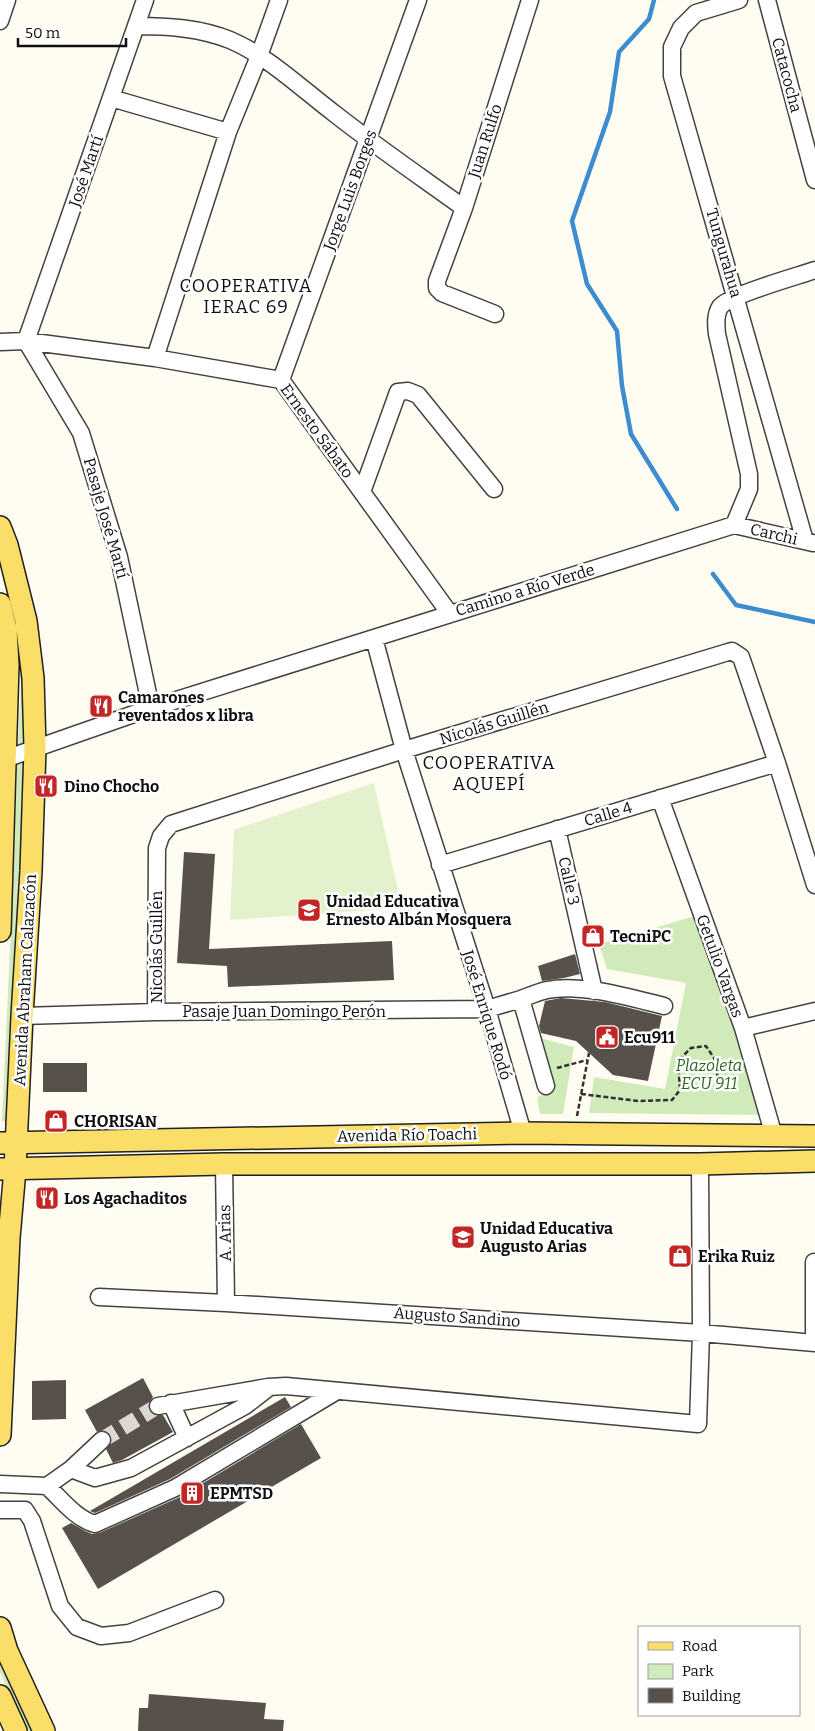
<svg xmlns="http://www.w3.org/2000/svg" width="815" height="1731" viewBox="0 0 815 1731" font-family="Bitter,serif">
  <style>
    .green { fill: #d1eaba }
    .pitch { fill: #e3f2cc }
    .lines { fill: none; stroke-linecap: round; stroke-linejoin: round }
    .stream { stroke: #3c8ccf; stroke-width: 4.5 }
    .building { fill: #58514b }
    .minor-tunnel { stroke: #dbd9d0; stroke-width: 16; stroke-dasharray: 16 8; stroke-linecap: butt }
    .minor-casing { stroke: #424242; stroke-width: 19 }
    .major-casing { stroke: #202020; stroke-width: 24 }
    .path { stroke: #313131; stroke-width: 2.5; stroke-dasharray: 5 2.5; stroke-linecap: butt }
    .minor { stroke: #fff; stroke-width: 16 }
    .major { stroke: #fade67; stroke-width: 21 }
    .labels { text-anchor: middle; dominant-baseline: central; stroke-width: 5; stroke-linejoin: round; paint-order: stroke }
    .street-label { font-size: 16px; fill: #0f0f0f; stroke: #fff }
    .poi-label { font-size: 16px; font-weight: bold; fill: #0f0f0f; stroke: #fff; text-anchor: start }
    .park-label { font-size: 16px; font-style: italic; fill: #29691e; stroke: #fff }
    .neighbourhood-label { font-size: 18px; letter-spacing: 1px; fill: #0f0f0f; stroke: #fff }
  </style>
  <rect width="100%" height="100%" fill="#fffdf2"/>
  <path class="green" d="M0 535 24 622 28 745 18 746 21 681 14 624 0 566Z
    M26 763 9 1122 2 1121 13 884 17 764Z
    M695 916 768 1115 589 1113 594 1077 665 1089 686 983 607 969 599 944Z
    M539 1038 574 1047 563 1114H540L537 1097 555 1091Z
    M0 1654 33 1731H25L0 1672Z"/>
  <path class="pitch" d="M374 783 402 908 230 920 234 830Z"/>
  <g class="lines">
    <path class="stream" d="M654 0 649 19 619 52 610 112 572 221 587 284 617 331 622 386 631 434 677 509
      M713 574 736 605 815 622"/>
  </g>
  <path class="building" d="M184 852 215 854 209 949 392 941 394 980 228 987 227 966 177 963Z
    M575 954 580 974 564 978 542 981 538 966Z
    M561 998 605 1002 662 1016 648 1081 613 1075 576 1041 541 1033 539 1026 545 1001Z
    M43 1063H87V1092H43Z
    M143 1378 153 1397 149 1403 150 1412 155 1415H163L173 1432 122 1460 113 1463 106 1449 112 1442 110 1434 104 1430 97 1432 85 1410Z
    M66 1380V1419L32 1420V1381Z
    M285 1397 291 1407 170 1479 95 1513 90 1511Z
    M301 1424 321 1458 98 1589 62 1528 71 1523 85 1531 92 1534 99 1533 180 1497Z
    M149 1694 266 1703 264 1719 284 1720 283 1731H138L139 1708H148Z"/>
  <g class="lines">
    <path class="minor-tunnel" d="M102 1440 158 1406"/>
    <g class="minor-casing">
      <path id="minor" d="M145 0 26 341 81 433 119 557 151 708
        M739 0 696 13 681 28 672 47V76L805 541
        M767 0 815 180
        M0 21 7 0
        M136 26C168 26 200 28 230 40 268 56 302 89 335 114 377 147 421 177 464 208
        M111 98 228 132
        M495 314 442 293 437 288V281L464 208 530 0
        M0 342 26 341 155 358 281 380 450 614
        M155 358 228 132 259 56 279 0
        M281 380 418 0
        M362 492 398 392 408 391 418 395 494 489
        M734 525 813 543
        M374 638 404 750 487 1009 523 1133
        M5 759 151 708 734 525 749 489V474L717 334C716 325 715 315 720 307 729 295 798 276 815 270
        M660 798 743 1028 774 1136
        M557 829 594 991
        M440 865 777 763
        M521 999C529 996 538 992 547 990 581 983 631 998 664 1006
        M156 1012 157 848 161 836 171 824 404 750 725 653 732 651 741 657 777 763 815 885
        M22 1016 156 1012 487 1009 521 999 546 1086
        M743 1028 815 1011
        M224 1164 226 1303
        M99 1297 226 1303 701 1333 815 1343
        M814 1343V1262
        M171 1403 187 1438
        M158 1406 268 1387 286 1386 698 1424 701 1333 700 1164
        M71 1469 95 1478 131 1468 245 1406 267 1389
        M0 1484 47 1486 71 1469 102 1440
        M47 1486C61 1499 76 1519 95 1524L175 1488 337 1391
        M0 1510H25L32 1521 60 1606 77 1627 101 1636 129 1633 215 1600"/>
    </g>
    <g class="major-casing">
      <path id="major" d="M0 527 7 545 26 621 33 678 35 748 31 871 22 1016 15 1169 9 1238 0 1435
        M0 604 6 629 8 665 0 931
        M0 1143 523 1133 815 1136
        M0 1169 224 1164H700L815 1161
        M0 1628 7 1651 44 1731
        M0 1696 16 1731"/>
    </g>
    <path class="path" d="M557 1068 587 1060
      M581 1094 638 1101 672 1100 680 1090 678 1061 691 1048 706 1046 714 1058 720 1088
      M577 1116 589 1053"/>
    <use href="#minor" class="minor"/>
    <use href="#major" class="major"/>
  </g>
  <defs>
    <g id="restaurant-square" transform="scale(1.25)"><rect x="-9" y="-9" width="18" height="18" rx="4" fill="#c22625" stroke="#fff"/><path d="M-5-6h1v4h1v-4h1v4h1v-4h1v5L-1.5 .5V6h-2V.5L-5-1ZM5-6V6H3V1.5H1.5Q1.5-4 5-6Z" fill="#fff"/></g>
    <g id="school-square" transform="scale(1.25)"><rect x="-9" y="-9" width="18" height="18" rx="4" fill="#c22625" stroke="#fff"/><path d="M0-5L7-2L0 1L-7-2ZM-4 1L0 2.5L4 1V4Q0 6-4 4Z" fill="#fff"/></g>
    <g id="shop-square" transform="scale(1.25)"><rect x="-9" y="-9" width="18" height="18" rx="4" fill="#c22625" stroke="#fff"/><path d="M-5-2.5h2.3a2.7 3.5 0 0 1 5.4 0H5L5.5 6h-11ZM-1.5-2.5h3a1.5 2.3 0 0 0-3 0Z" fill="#fff"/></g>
    <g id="civic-square" transform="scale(1.25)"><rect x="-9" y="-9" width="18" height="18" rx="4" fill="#c22625" stroke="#fff"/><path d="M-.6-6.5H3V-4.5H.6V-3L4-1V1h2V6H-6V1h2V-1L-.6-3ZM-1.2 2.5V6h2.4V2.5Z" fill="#fff"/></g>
    <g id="building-square" transform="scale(1.25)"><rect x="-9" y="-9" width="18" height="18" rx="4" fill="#c22625" stroke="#fff"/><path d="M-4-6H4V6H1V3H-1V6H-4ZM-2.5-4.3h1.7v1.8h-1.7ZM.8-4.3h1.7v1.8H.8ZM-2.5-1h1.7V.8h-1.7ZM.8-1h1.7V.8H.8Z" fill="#fff"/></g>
  </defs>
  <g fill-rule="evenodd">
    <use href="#restaurant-square" x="101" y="706"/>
    <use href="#restaurant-square" x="46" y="786"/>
    <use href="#school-square" x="309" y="910"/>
    <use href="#shop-square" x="593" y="936"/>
    <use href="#civic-square" x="607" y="1037"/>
    <use href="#shop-square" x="56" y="1121"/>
    <use href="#restaurant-square" x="47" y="1198"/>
    <use href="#school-square" x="463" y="1237"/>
    <use href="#shop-square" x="680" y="1256"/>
    <use href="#building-square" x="192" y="1493"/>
  </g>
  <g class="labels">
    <g class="street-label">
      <text transform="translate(787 75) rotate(75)">Catacocha</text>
      <text transform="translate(485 141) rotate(-72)">Juan Rulfo</text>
      <text transform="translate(86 171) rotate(-71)">José Martí</text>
      <text transform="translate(350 190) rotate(-70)">Jorge Luis Borges</text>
      <text transform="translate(724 253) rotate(74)">Tungurahua</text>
      <text transform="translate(317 431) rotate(54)">Ernesto Sábato</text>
      <text transform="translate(106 518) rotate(74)">Pasaje José Martí</text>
      <text transform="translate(774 534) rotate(13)">Carchi</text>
      <text transform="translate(525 590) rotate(-17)">Camino a Río Verde</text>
      <text transform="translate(494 723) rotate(-17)">Nicolás Guillén</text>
      <text transform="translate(608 814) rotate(-17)">Calle 4</text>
      <text transform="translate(569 881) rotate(77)">Calle 3</text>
      <text transform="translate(156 947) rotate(-90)">Nicolás Guillén</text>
      <text transform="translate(720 966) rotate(70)">Getulio Vargas</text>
      <text transform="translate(25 980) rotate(-87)">Avenida Abraham Calazacón</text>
      <text x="284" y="1011">Pasaje Juan Domingo Perón</text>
      <text transform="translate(487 1015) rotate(73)">José Enrique Rodó</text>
      <text transform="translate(407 1135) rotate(-1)">Avenida Río Toachi</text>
      <text transform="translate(225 1233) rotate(-91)">A. Arias</text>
      <text transform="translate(457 1317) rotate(4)">Augusto Sandino</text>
    </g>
    <g class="poi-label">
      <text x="118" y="697">Camarones<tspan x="118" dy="18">reventados x libra</tspan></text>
      <text x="64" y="786">Dino Chocho</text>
      <text x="326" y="901">Unidad Educativa<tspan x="326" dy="18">Ernesto Albán Mosquera</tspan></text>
      <text x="610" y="936">TecniPC</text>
      <text x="624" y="1037">Ecu911</text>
      <text x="74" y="1121">CHORISAN</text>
      <text x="64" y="1198">Los Agachaditos</text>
      <text x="480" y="1228">Unidad Educativa<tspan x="480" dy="18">Augusto Arias</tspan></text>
      <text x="698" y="1256">Erika Ruiz</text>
      <text x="210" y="1493">EPMTSD</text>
    </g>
    <g class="park-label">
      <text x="709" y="1065">Plazoleta<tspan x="709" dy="18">ECU 911</tspan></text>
    </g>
    <g class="neighbourhood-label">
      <text x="246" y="286">COOPERATIVA<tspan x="246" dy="21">IERAC 69</tspan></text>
      <text x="489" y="763">COOPERATIVA<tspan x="489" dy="21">AQUEPÍ</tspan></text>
    </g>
  </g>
  <rect x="638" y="1626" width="162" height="90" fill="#ffffff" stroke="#9f9f9f"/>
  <rect x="648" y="1642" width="25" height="8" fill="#fade67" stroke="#9f9f9f"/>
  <text x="682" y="1651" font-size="15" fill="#0f0f0f">Road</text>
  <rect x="648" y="1664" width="25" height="15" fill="#d1eaba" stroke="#9f9f9f"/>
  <text x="682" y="1676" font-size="15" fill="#0f0f0f">Park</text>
  <rect x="648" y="1688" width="25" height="15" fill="#58514b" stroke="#9f9f9f"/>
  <text x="682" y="1701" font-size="15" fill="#0f0f0f">Building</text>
  <path d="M18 38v8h108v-8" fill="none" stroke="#0f0f0f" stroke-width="2.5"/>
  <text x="25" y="38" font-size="15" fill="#0f0f0f" stroke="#ffffff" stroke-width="4" paint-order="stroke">50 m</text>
</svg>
